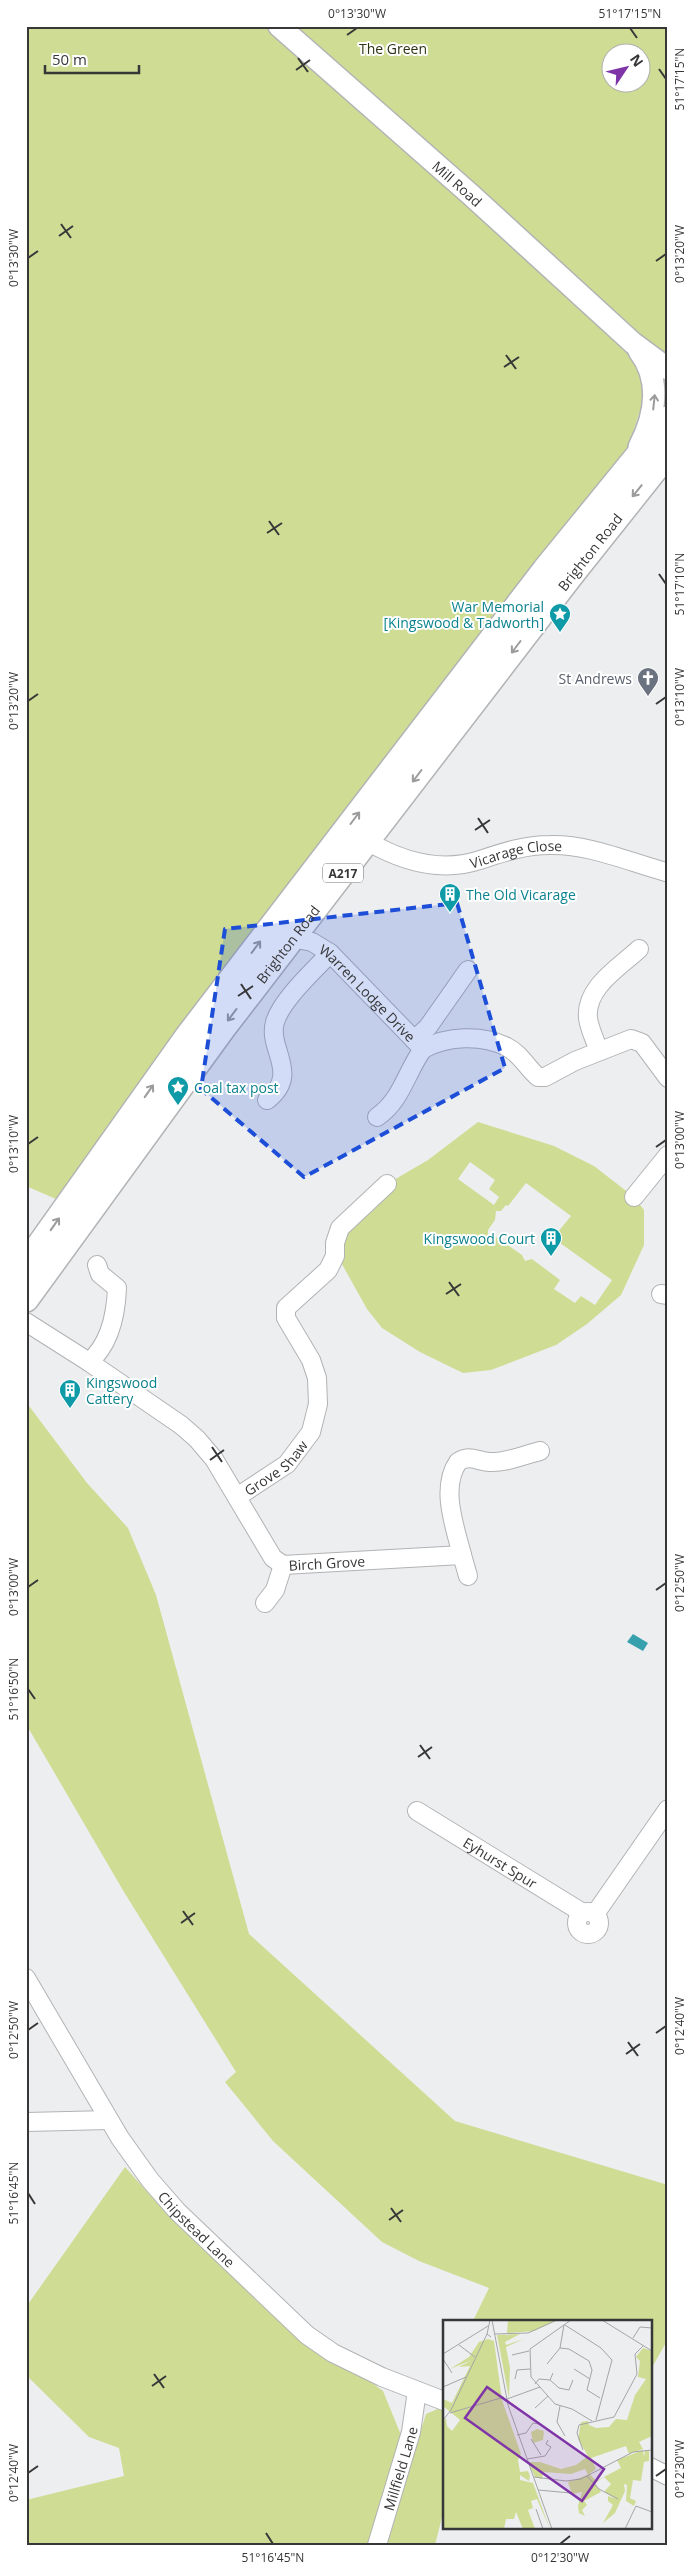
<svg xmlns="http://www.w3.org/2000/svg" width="694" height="2571" viewBox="0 0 694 2571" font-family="'Open Sans',sans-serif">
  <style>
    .green { fill: #cfdc94; fill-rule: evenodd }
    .water { fill: #36a1ad }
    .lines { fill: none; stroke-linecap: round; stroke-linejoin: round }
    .minor-casing { stroke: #b2b3b5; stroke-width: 20 }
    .major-casing { stroke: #b2b3b5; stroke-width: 24 }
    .highway-casing { stroke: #b2b3b5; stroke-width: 28 }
    .minor { stroke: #fff; stroke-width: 18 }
    .major { stroke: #fff; stroke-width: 21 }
    .highway { stroke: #fff; stroke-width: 25 }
    .oneway { stroke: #9b9b9c }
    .marked { fill: #1d4ed8; fill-opacity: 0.2; stroke: #1d4ed8; stroke-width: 4; stroke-dasharray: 10 6; stroke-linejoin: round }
    .ticks { fill: none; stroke: #373738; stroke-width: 2 }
    .labels { text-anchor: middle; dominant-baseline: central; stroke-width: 4; stroke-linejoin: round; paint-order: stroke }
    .shield { fill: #fff; stroke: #737374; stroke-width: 1 }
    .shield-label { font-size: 12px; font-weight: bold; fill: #373738 }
    .park-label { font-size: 14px; fill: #2e3313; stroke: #fff }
    .street-label { font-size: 14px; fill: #373738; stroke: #fff }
    .culture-label { font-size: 14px; fill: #0d838f; stroke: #fff; text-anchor: start }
    .worship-label { font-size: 14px; fill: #5b616d; stroke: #fff; text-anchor: end }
    .inset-road { fill: none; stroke: #a4a5a6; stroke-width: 1 }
    .view { fill: #7f35a7; fill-opacity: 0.15; stroke: #7f35a7; stroke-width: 2.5 }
    .inset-edge { fill: none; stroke: #373738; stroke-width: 2.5 }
    .neatline { fill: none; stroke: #373738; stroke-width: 2 }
    .ticks-label { font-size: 12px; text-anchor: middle; fill: #373738 }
  </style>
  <rect width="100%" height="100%" fill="#edeef0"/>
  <path class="green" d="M26 26H668V358L643 356 644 398 627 451 288 889 56 1199 26 1186ZM612 52H642V82H612Z
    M478 1122 554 1146 594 1166 634 1197 644 1210V1245L621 1295 587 1324 556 1345 491 1370 463 1373 420 1352 382 1328 367 1309 338 1257 340 1228 387 1184 428 1160ZM470 1162 495 1180 489 1189 499 1197 494 1205 458 1179ZM526 1183 571 1216 553 1238 612 1280 595 1305 581 1296 575 1303 554 1289 560 1280 532 1259 525 1261 522 1255 496 1237 488 1235V1230L495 1220 496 1211H501L506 1205 508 1206Z
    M26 1402 87 1483 128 1528 156 1595 249 1934 455 2121 668 2185V2339L650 2371V2321H473L489 2288 419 2261 382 2242 273 2141 225 2082 236 2072 124 1892 26 1724Z
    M125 2167 158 2204 259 2303 261 2301 383 2391 401 2435V2493L426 2414 440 2408 444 2409V2509L435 2545H26V2500L124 2476 119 2448 89 2437 26 2375V2307Z"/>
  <path class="water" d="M633 1634 648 1643 643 1651 627 1642Z"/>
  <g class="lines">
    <g class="minor-casing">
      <g id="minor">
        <path id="s1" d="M367 841C401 861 440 873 480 860 504 852 525 845 550 845 589 844 629 862 666 872"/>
        <path id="s2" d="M292 938 312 942 330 953 423 1049C447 1036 482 1034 507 1047 521 1054 527 1068 538 1077H545L575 1061 631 1039 642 1043 668 1078"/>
        <path d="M414 1040 428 1027 468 970"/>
        <path d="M599 1051C595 1040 589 1028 588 1018 585 987 620 967 639 949"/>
        <path d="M267 1100C301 1074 267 1049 275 1022 282 999 314 971 330 953"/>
        <path d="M377 1117C402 1100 406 1072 423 1049"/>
        <path d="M634 1197 668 1155"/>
        <path d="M661 1294 668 1295"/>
        <path id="s3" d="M26 1322 89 1362 181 1425 197 1439 214 1459 273 1558 283 1565 462 1555C455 1527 440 1488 458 1462 469 1454 477 1461 489 1462 506 1463 524 1455 540 1451"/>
        <path d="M89 1362C110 1344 116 1314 117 1288L100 1274 97 1265"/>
        <path id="s4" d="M237 1497 287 1464 311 1432 318 1404 317 1378 311 1360 286 1318V1308L328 1270 335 1256V1243L340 1228 387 1184"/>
        <path d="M462 1555 468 1576"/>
        <path d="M265 1603 275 1590 283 1565"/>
        <path id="s5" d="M417 1811 583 1913"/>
        <circle cx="588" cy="1923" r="11"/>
        <path d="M595 1914 668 1809"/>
        <path id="s6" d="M26 1978 120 2138 150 2180 177 2211 307 2335 333 2353 382 2377 444 2401"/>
        <path d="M26 2122 109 2120"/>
        <path d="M650 2467 668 2476"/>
        <path id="s7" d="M377 2545 411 2432 417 2391"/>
      </g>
    </g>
    <g class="major-casing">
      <g id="major">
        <path id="s8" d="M279 26 470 194 633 343 668 369"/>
        <path d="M639 351C662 381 655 416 639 447"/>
      </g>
    </g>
    <g class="highway-casing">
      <g id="highway">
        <path d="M26 1264 188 1036 545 570 668 419"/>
        <path id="s9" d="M26 1299 223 1028 571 575 668 453"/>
      </g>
    </g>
    <use href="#minor" class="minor"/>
    <use href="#major" class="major"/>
    <use href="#highway" class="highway"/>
  </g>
  <defs><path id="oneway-shaft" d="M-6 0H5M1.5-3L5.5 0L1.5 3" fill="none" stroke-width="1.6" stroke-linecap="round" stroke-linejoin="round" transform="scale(1.25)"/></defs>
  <g class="oneway">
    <use href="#oneway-shaft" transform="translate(654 402) rotate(-84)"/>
    <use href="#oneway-shaft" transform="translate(637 491) rotate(129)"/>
    <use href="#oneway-shaft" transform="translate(516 647) rotate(127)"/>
    <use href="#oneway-shaft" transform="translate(417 776) rotate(127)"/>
    <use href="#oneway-shaft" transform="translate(355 818) rotate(-53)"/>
    <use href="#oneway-shaft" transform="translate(256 947) rotate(-53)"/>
    <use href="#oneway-shaft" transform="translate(232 1015) rotate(127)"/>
    <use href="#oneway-shaft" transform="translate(149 1091) rotate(-55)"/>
    <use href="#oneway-shaft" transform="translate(55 1224) rotate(-55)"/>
  </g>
  <path class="marked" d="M457 903 505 1068 304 1177 201 1089 225 929Z"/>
  <path class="ticks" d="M630 28 637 38M347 35 357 28M298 58 308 72M659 69 666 79M296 70 310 60M61 224 71 238M59 236 73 226M28 258 38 251M656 261 666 254M506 355 516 369M504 367 519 357M269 521 279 535M267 533 282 523M659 574 666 584M28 701 38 694M656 704 666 697M478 818 488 833M475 830 490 820M241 984 251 999M238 996 253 986M28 1144 38 1137M656 1147 666 1140M449 1282 459 1296M446 1294 461 1284M212 1447 222 1462M210 1460 224 1450M28 1587 38 1580M656 1590 666 1583M28 1689 35 1699M420 1745 430 1759M418 1757 432 1747M183 1911 193 1925M181 1923 195 1913M28 2030 38 2023M656 2033 666 2026M628 2042 638 2056M626 2054 640 2044M28 2193 35 2204M391 2208 401 2222M389 2220 403 2210M154 2374 164 2388M152 2386 166 2376M28 2473 38 2466M656 2476 666 2469M266 2533 273 2544M560 2544 570 2536"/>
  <defs>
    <g id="sight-pin" transform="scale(1.125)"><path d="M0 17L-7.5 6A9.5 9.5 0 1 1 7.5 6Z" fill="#0f9aa8" stroke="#fff"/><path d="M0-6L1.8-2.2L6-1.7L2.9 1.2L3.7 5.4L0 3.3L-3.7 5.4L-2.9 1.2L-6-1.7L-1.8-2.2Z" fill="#fff"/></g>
    <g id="church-pin" transform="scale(1.125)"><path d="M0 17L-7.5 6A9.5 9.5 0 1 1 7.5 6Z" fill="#6b7280" stroke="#fff"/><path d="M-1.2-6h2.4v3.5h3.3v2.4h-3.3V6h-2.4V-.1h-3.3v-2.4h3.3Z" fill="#fff"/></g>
    <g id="building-pin" transform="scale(1.125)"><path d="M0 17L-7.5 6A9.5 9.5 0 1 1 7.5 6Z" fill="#0f9aa8" stroke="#fff"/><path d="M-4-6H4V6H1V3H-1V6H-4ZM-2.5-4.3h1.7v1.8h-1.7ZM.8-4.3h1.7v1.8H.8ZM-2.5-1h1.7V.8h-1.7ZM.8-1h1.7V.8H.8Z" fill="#fff"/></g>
  </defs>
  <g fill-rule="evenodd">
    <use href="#sight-pin" x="560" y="614"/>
    <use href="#church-pin" x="648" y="678"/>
    <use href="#building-pin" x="450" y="894"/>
    <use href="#sight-pin" x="178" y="1087"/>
    <use href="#building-pin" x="551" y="1238"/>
    <use href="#building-pin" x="70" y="1390"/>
  </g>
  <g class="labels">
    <rect class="shield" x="323" y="863.5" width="40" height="19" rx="4"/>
    <g class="shield-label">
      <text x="343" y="873">A217</text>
    </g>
    <g class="park-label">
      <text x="393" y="48">The Green</text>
    </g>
    <g class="street-label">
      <text stroke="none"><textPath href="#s8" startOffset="238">Mill Road</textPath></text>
      <text stroke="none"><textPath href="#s9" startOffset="936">Brighton Road</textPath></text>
      <text stroke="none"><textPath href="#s1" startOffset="155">Vicarage Close</textPath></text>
      <text stroke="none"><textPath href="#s9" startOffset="441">Brighton Road</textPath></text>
      <text stroke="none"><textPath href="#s2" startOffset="96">Warren Lodge Drive</textPath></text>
      <text stroke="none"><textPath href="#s4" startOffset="49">Grove Shaw</textPath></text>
      <text stroke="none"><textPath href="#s3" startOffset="405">Birch Grove</textPath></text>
      <text stroke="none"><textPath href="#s5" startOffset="98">Eyhurst Spur</textPath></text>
      <text stroke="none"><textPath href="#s6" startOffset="305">Chipstead Lane</textPath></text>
      <text stroke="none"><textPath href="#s7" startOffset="80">Millfield Lane</textPath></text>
    </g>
    <g class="culture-label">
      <text x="544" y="606" text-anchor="end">War Memorial<tspan x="544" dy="16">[Kingswood &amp; Tadworth]</tspan></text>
      <text x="466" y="894">The Old Vicarage</text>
      <text x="194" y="1087">Coal tax post</text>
      <text x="535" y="1238" text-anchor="end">Kingswood Court</text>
      <text x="86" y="1382">Kingswood<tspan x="86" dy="16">Cattery</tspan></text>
    </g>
    <g class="worship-label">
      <text x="632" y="678">St Andrews</text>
    </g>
  </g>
  <g transform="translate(443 2320)">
    <rect width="209" height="209" fill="#edeef0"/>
    <path d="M65 0H114L91 11 64 13ZM77 14 62 22 63 25 81 19 63 27 67 48 66 78 54 15ZM45 19 51 21 59 80 78 134 75 140 77 152 85 151 87 156 86 161 77 155V160L90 163 107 209 94 179 88 181 90 188 85 190 92 209H80L73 192 71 199H63L61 209H0V101L3 98 4 106 9 111 17 100 0 86V79L9 83 27 46 16 47 29 40 7 49 26 37 36 22ZM200 28 209 31V116L196 122 200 129 186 134 183 126 148 138 153 149 145 155 142 149 128 154 100 152 99 159 92 157 85 142H97L118 149 133 145 145 136 135 119 138 102 145 101 146 105 153 108 166 107 173 99 184 100 192 75 203 59 195 57 197 41 193 37ZM94 109 101 111 100 120 90 123 88 112ZM200 130 201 137 202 131H206V141L201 142 198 161 190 160 187 178 193 181 191 186 183 181 184 165 181 164 182 171 172 193 160 203 170 185 165 181V176L173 179 161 172 168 164 161 157 152 163 158 172 141 181 144 185 139 190 142 196 136 193 135 186 139 172 129 174 125 162 147 154 153 161 178 148 174 140Z" fill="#cfdc94"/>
    <path class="inset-road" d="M47 0 44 14 48 17M49 0 65 85 109 209M128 0 87 29 88 57 112 84 129 89 149 101M159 0 209 31M121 5 117 28 126 29 146 41 149 50 144 70 157 78M122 5 158 28 169 40 153 100M52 14 85 13 114 0M190 18 197 7 209 8M16 25 32 37M0 34 45 6M69 35 86 31M0 39 9 53M104 44 117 28M131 49 147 59M72 59 74 50 87 49M107 60 116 68 126 70 130 60M92 64 96 59 107 60 110 53M0 67 23 57M64 79 97 67M117 86 114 102 122 116M92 88 105 76M7 93 61 77M0 100 8 90 44 14M74 115 83 113 90 103 96 104M88 119 98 135M140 130 134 113 136 105 171 97 194 54 192 34 200 26M84 139 102 136 108 127 103 124 105 120M144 156 156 169 175 179M91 157 123 161 138 159 190 132 209 130M95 170 128 173M93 189 100 209M182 209 193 186 209 192"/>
    <path class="view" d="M44 67 161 149 139 181 22 98Z"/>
    <rect width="209" height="209" class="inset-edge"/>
  </g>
  <rect width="694" height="2571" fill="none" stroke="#ffffff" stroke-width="55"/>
  <g transform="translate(626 68) rotate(55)"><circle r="24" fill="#ffffff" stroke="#afafaf"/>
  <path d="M0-4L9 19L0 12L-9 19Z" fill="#7f35a7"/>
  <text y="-8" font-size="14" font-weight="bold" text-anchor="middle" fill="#373738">N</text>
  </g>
  <path d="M45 65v8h94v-8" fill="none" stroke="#373738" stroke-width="2.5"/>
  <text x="52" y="65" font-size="15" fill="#373738" stroke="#ffffff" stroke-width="4" paint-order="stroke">50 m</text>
  <rect x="28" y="28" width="638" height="2516" class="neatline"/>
  <g class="ticks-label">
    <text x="357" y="18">0°13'30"W</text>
    <text x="630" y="18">51°17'15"N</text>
    <text transform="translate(680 79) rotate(-90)" y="4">51°17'15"N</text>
    <text transform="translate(680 254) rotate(-90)" y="4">0°13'20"W</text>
    <text transform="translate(14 258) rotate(-90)" y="4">0°13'30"W</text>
    <text transform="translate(680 584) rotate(-90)" y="4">51°17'10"N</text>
    <text transform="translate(680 697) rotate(-90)" y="4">0°13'10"W</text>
    <text transform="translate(14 701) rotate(-90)" y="4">0°13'20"W</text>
    <text transform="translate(680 1140) rotate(-90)" y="4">0°13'00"W</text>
    <text transform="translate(14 1144) rotate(-90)" y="4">0°13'10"W</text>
    <text transform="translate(680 1583) rotate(-90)" y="4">0°12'50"W</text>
    <text transform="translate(14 1587) rotate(-90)" y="4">0°13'00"W</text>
    <text transform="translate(14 1689) rotate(-90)" y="4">51°16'50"N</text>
    <text transform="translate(680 2026) rotate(-90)" y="4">0°12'40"W</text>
    <text transform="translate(14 2030) rotate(-90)" y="4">0°12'50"W</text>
    <text transform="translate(14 2193) rotate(-90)" y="4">51°16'45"N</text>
    <text transform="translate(680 2469) rotate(-90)" y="4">0°12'30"W</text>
    <text transform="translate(14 2473) rotate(-90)" y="4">0°12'40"W</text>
    <text x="273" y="2562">51°16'45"N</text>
    <text x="560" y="2562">0°12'30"W</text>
  </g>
</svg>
